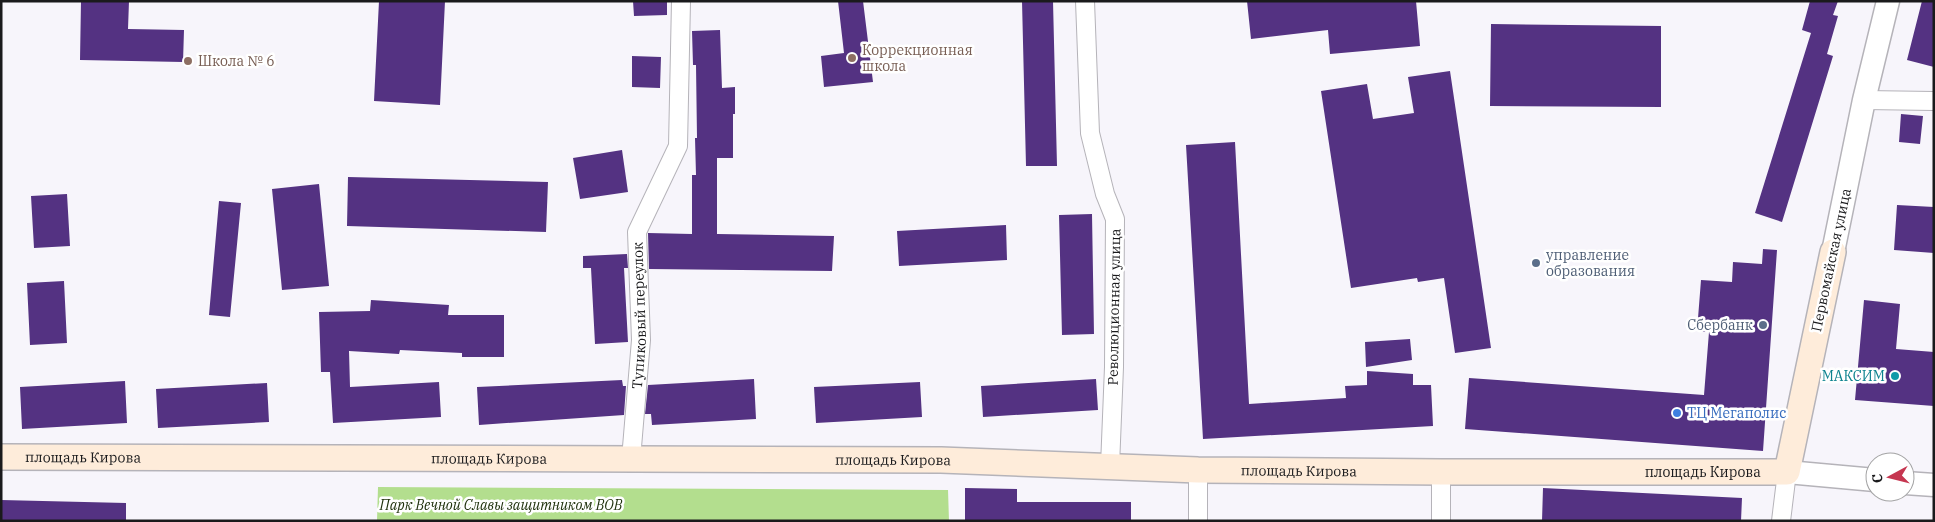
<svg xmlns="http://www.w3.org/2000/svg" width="1935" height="522" viewBox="0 0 1935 522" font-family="'IBM Plex Serif',serif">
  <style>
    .green { fill: #b3de8e }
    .building { fill: #543282 }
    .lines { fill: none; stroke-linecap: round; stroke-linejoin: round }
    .minor-casing { stroke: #b5b3b9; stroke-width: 20 }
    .tertiary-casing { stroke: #b5b3b9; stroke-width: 25 }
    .secondary-casing { stroke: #b5b3b9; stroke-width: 28 }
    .minor { stroke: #fff; stroke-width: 18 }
    .tertiary { stroke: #fff; stroke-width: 22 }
    .secondary { stroke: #feecda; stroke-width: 25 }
    .education-dot { fill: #8d6e63; stroke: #fff; stroke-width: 2 }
    .service-dot { fill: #5c6f8a; stroke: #fff; stroke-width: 2 }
    .culture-dot { fill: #0f9aa8; stroke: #fff; stroke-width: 2 }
    .shop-dot { fill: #3f7fe0; stroke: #fff; stroke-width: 2 }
    .labels { text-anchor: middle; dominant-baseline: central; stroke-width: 5; stroke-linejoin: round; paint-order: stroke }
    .education-label { font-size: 14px; fill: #785e54; stroke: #fff; text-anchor: start }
    .service-label { font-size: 14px; fill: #4e5e75; stroke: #fff; text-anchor: start }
    .street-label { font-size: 14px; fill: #1a1a1c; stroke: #fff }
    .culture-label { font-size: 14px; fill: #0d838f; stroke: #fff; text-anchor: end }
    .shop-label { font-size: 14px; fill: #366cbe; stroke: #fff; text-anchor: start }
    .park-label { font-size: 14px; font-style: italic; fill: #20320d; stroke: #fff }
  </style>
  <rect width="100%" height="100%" fill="#f7f5fb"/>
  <path class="green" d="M378 487 948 490 949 521H377Z"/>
  <path class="building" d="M81 1H129L128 29 184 30 183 62 80 60Z
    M379 1H445L440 105 374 101Z
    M633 1H667V15L634 16Z
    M838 1H863L873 82 824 87 821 56 844 53Z
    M1022 1H1053L1057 166H1026Z
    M1247 1H1416L1420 46 1330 54 1328 30 1251 39Z
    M1810 1H1838L1833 15 1838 16 1827 54 1833 56 1782 222 1755 213 1811 33 1802 30Z
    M1922 1H1934V67L1907 60Z
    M1491 24 1661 26V107L1490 106Z
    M720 30 722 88 735 87V114H733V158H717V234L834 236 832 271 649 269 648 233 692 234V175H696L695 138H697L696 65H693L692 31Z
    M632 56 661 57 660 88 632 87Z
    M1450 71 1491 348 1455 353 1444 278 1418 282 1417 278 1351 288 1321 91 1367 84 1373 119 1414 113 1408 77Z
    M1901 114 1923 116 1920 144 1899 142Z
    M1235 142 1249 404 1346 398 1345 386 1367 385V371L1413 374V385H1431L1433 426 1203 439 1186 145Z
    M622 150 628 192 580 199 573 158Z
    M348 177 548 182 546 232 347 226Z
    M319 184 329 286 282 290 272 189Z
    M67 194 70 246 34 248 31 196Z
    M219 201 241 203 230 317 209 315Z
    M1897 205 1934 207V253L1894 250Z
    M1092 214 1094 334 1062 335 1059 215Z
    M1006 225 1007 260 899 266 897 231Z
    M1763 249 1777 250 1763 451 1465 429 1469 378 1704 395 1709 332 1697 331 1701 280 1732 282 1733 262 1762 264Z
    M627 254 628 268H624L628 342 595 344 591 268H583V256Z
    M64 281 67 343 30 345 27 283Z
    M371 300 449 305 448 315H504V357H462V353L400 350 399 354 349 351 350 387 439 382 441 417 333 423 330 372H321L319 312 370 311Z
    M1864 300 1900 304 1896 349 1934 352V406L1855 400Z
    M1410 339 1412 360 1366 367 1365 342Z
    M754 379 756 419 652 425 651 414H645L648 385Z
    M1096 379 1098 410 983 417 981 386Z
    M622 380 623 386H626L624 415 479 425 477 387Z
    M125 381 127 423 22 429 20 387Z
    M920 382 922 417 816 423 814 387Z
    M267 383 269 422 158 428 156 389Z
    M965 488 1017 489V502H1131V521H965Z
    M1543 488 1742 498 1741 521H1542Z
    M1 500 126 503V521H1Z"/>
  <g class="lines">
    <g class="minor-casing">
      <g id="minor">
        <path d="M1085 1 1090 133 1105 194 1115 219 1114 367 1110 466"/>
        <path d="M1864 100 1934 101"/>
        <path id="s1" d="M631 459 641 340 637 232 678 146 681 1"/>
        <path d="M1198 470V521"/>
        <path d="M1441 521V472"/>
        <path d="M1781 521 1787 472"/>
      </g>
    </g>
    <g class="tertiary-casing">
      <path id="tertiary" d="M1833 252 1864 100 1888 1
        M1787 472 1875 480
        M1905 483 1934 485"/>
    </g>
    <g class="secondary-casing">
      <g id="secondary">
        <path id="s2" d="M1 457 941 460 1198 470 1441 472H1787L1833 252"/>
      </g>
    </g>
    <use href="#minor" class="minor"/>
    <use href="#tertiary" class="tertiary"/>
    <use href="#secondary" class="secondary"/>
  </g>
  <g class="education-dot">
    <circle cx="852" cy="58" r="5"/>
    <circle cx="188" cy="61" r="5"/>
  </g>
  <g class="service-dot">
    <circle cx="1536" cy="263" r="5"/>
    <circle cx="1763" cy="325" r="5"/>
  </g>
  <circle class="culture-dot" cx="1895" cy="376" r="5"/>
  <circle class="shop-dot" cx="1677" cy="413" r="5"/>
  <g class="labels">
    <g class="education-label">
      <text x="862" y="50">Коррекционная<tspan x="862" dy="16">школа</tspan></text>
      <text x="198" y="61">Школа № 6</text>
    </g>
    <g class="service-label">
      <text x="1546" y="255">управление<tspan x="1546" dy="16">образования</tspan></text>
      <text x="1753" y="325" text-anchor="end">Сбербанк</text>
    </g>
    <g class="street-label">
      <text transform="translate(1831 260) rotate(-78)">Первомайская улица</text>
      <text transform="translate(1114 307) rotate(-89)">Революционная улица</text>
      <text stroke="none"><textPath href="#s1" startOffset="144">Тупиковый переулок</textPath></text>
      <text stroke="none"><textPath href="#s2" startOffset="82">площадь Кирова</textPath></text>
      <text stroke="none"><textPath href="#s2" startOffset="488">площадь Кирова</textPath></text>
      <text stroke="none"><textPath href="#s2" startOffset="892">площадь Кирова</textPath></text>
      <text stroke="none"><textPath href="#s2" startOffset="1298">площадь Кирова</textPath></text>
      <text stroke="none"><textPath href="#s2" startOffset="1702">площадь Кирова</textPath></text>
    </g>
    <g class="culture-label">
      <text x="1885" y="376">МАКСИМ</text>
    </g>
    <g class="shop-label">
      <text x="1687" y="413">ТЦ Мегаполис</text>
    </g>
    <g class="park-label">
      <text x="501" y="505">Парк Вечной Славы защитником ВОВ</text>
    </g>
  </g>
  <rect width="1935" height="522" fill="none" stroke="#1a1a1c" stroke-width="5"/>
  <g transform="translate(1890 477) rotate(263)"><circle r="24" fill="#ffffff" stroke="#a3a3a4"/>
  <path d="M0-4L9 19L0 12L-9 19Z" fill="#c63650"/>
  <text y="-8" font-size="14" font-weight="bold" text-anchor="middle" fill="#1a1a1c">С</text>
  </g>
</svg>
